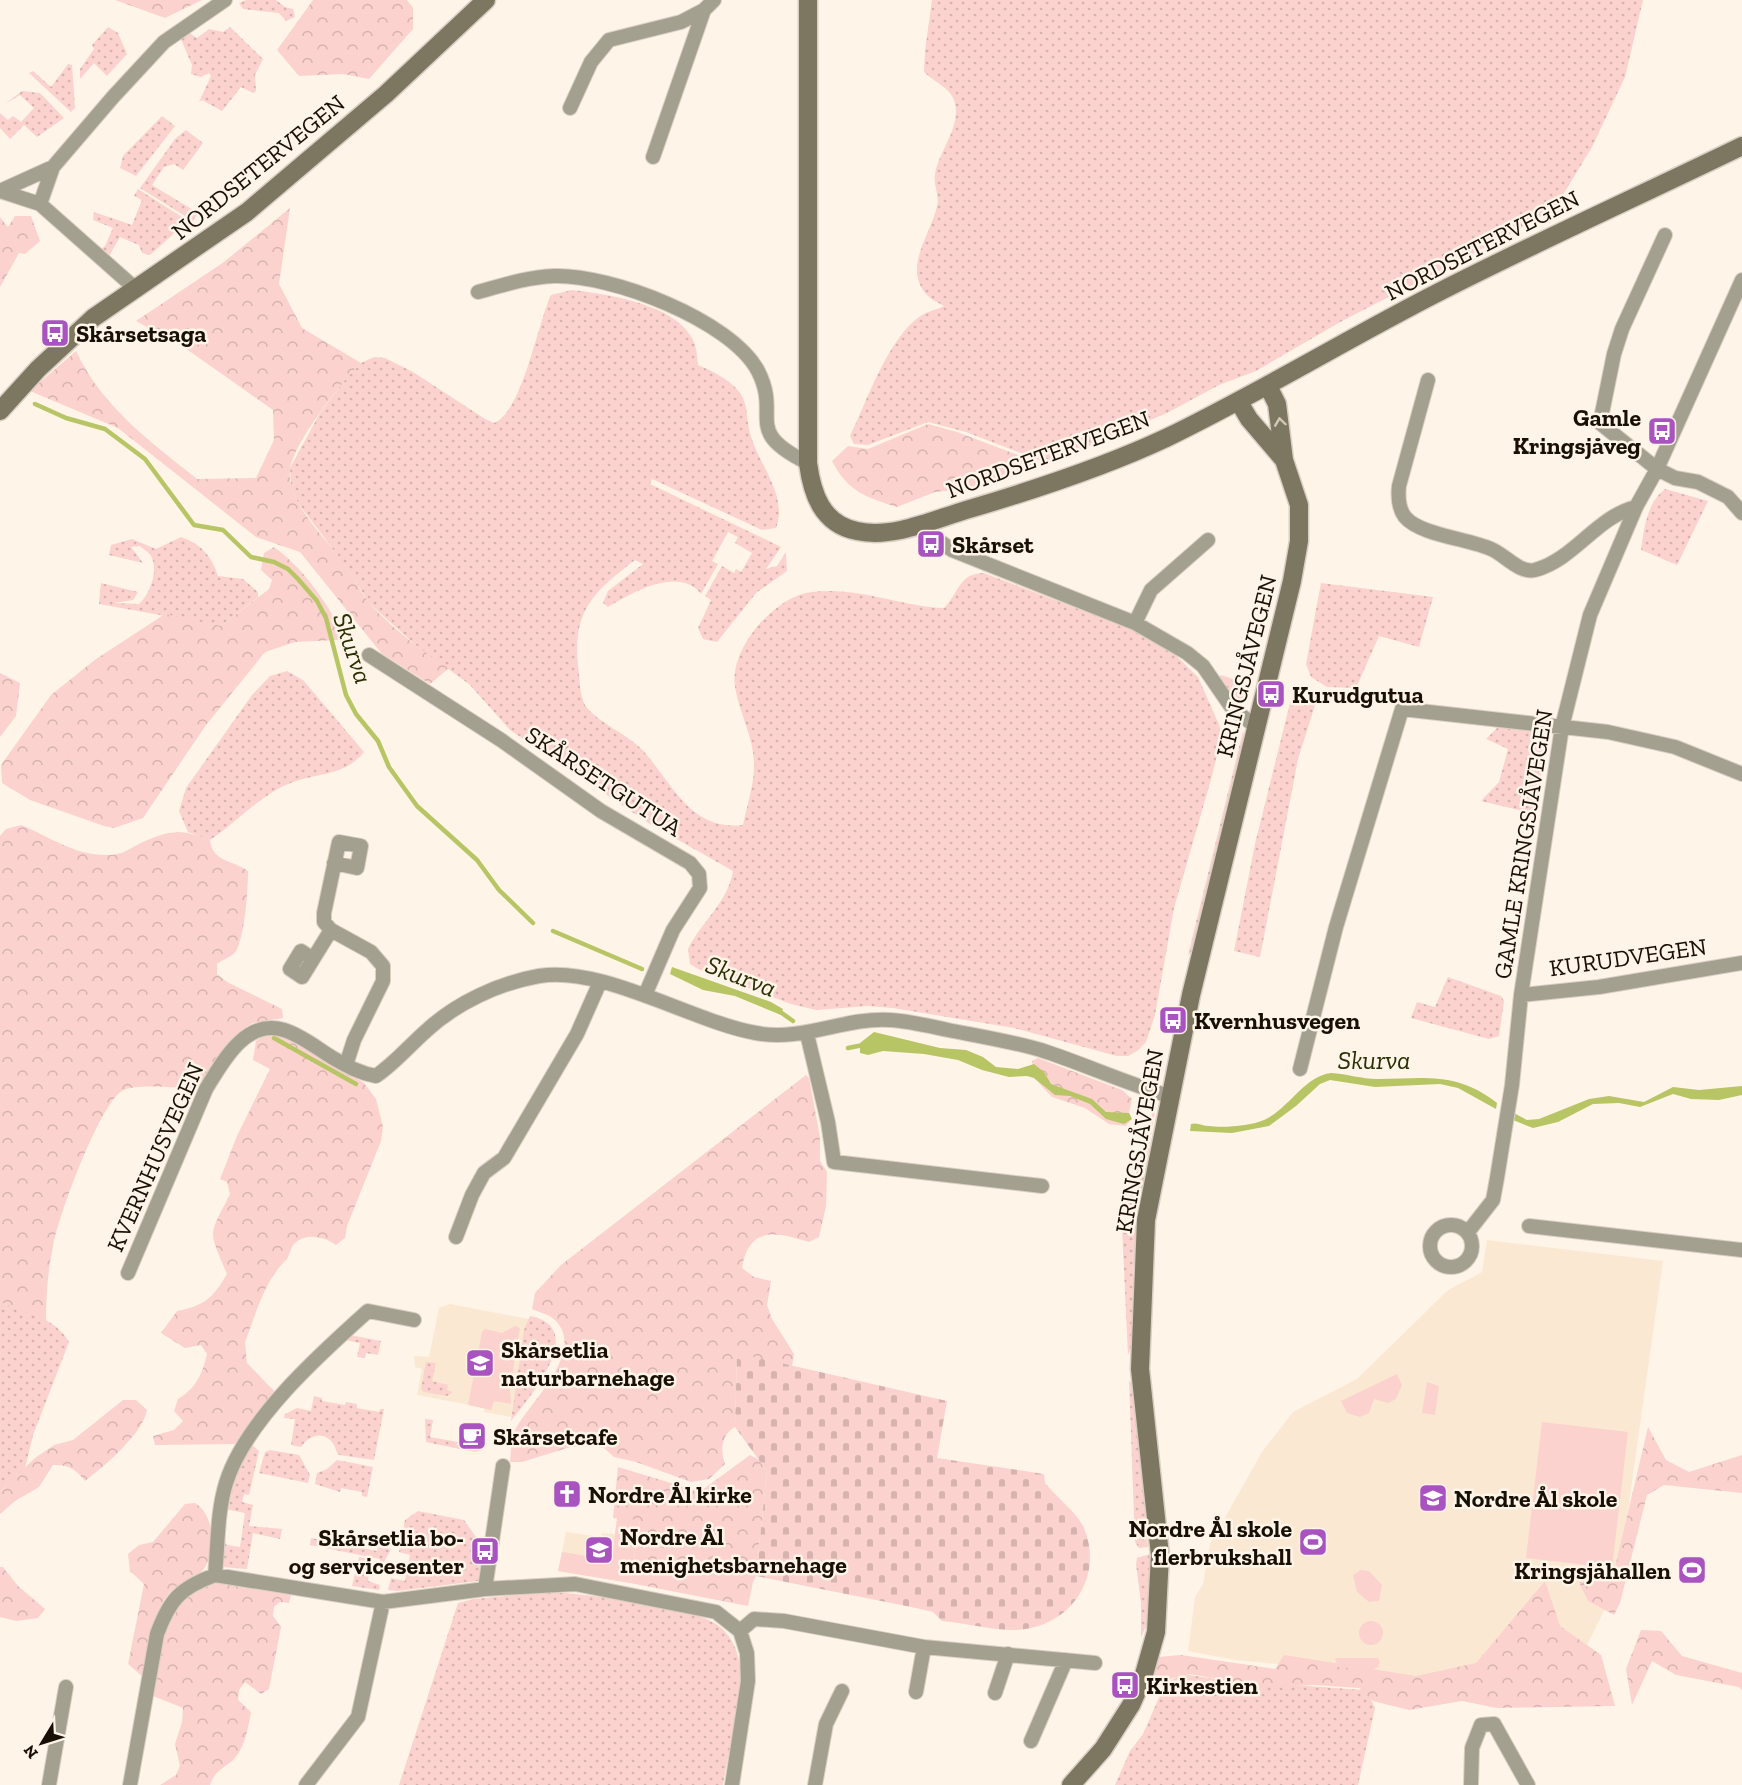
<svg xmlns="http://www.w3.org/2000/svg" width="1742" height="1785" viewBox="0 0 1742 1785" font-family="'Zilla Slab',serif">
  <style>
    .built { fill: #fbe8d2 }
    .grass { fill: url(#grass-dots) }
    .forest { fill: url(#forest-crowns) }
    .cemetery { fill: url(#cemetery-stones) }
    .park { fill: #fbd2cd }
    .water { fill: #b8c564 }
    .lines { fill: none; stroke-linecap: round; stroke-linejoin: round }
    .stream { stroke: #b8c564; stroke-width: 4.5 }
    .street-casing { stroke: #dacfc4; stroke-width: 16 }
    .secondary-casing { stroke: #dacfc4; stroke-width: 21 }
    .street { stroke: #a4a090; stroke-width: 14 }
    .secondary { stroke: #7d7660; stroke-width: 18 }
    .oneway { stroke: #d2c8b8 }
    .labels { text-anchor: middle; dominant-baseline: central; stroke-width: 5; stroke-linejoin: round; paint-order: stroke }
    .street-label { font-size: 24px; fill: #180f05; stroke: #fff4e8 }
    .poi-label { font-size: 24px; font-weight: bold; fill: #180f05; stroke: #fff4e8; text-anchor: start }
    .water-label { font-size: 26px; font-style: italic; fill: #292e03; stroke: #fff4e8 }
  </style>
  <defs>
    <pattern id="grass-dots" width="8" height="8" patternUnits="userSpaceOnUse" patternTransform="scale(1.5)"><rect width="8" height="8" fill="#fbd2cd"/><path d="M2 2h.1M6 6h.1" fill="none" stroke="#d6b3af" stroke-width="1.8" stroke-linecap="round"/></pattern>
    <pattern id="forest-crowns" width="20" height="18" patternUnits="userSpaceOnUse" patternTransform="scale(1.5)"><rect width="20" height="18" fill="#fbd2cd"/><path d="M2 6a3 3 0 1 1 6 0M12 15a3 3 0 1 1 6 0" fill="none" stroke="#d6b3af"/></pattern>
    <pattern id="cemetery-stones" width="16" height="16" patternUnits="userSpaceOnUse" patternTransform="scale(1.5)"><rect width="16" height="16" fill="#fbd2cd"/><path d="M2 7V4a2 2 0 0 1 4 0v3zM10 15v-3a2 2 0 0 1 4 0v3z" fill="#d6b3af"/></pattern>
  </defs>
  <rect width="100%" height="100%" fill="#fff4e8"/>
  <path class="built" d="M1487 1240 1663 1261 1618 1582 1571 1678 1440 1679 1235 1660 1188 1651 1195 1597 1203 1584 1210 1544 1262 1452 1293 1412 1357 1379 1448 1290 1482 1272Z
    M450 1304 544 1322 512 1417 484 1412 485 1408 417 1395 422 1369 415 1367 414 1356 429 1357 439 1308Z
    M617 1518 630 1583 558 1571 566 1532 601 1537 602 1533 615 1534Z"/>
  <path class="grass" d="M246 0H276L285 7 293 9 295 17 286 21 279 13 243 9 239 3Z
    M932 0H1643L1625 77 1592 147 1555 208 1503 238 1342 321 1256 371 1219 385 1167 413 1058 459 1041 461 966 432 928 422 868 445 854 444 850 436C867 401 888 337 922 315 928 311 937 310 944 306 939 303 932 300 928 296 901 269 931 235 937 206 940 195 933 185 935 175 938 151 963 126 954 100 950 88 933 81 924 72L925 51Z
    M108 27 118 33 127 54 107 76 94 63 80 79V69L94 49 92 45Z
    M230 27 263 59 255 75 256 91 253 93 241 87 222 111 202 100 199 102 211 76 209 73 201 77 191 74 192 65 180 37 188 32 197 38 209 29 223 32Z
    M68 64 72 65 75 108 71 112 29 73 33 71 51 87Z
    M22 91 40 93 64 118 37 137 24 125 10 139 0 128V113L8 120 13 116 21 122 34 108 20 95 5 104Z
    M162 116 175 126 136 176 120 168 123 156Z
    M186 130 203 143 183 170 174 164 164 167 152 185 198 213 193 221 140 188 175 139Z
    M138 189 188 221 150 255 142 253 139 245 120 237 109 256 100 250 105 246 113 228 93 220 94 212 132 225 142 200 134 196Z
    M572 290C607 294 674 304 692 338 697 347 697 356 698 365 712 371 731 380 740 393 749 406 746 422 751 437 760 466 788 496 776 528L762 530 652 479 650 484 781 547 766 569 777 566 786 552 787 571 756 593 717 642 703 639 698 628 711 600 705 596 722 566 734 573 736 569 741 572 752 553 735 543 738 537 728 532 712 561 718 564 701 594C679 566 633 592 608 607L603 603 608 591 643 564 635 560C589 595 571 614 579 674 580 685 580 701 588 709 605 727 630 735 646 754 674 787 692 831 743 825 747 805 755 782 754 762 753 736 739 712 735 687 729 648 775 596 812 592 857 586 900 606 944 608 959 593 959 573 984 573L1134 630 1170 650 1198 677 1220 727V742L1212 776 1174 908 1155 1015 1146 1042 1137 1051 1128 1056H1117L1014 1028 893 1008 868 1006 816 1010 791 1004 698 969 690 964 688 949C702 921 728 902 733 871L650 824 510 730 469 684 419 648 369 603 348 569 298 503 291 487 290 468 320 413 347 377 361 363 374 357 385 358 413 372 485 419 494 423C522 413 538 322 551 295Z
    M1665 489 1708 501 1677 565 1641 550C1644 528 1647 503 1665 489Z
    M181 537C202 545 211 555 218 576L243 579 258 592V597L221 626 99 604 101 583 138 592 133 600 114 603 139 604C150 594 159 570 151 556 149 552 143 549 140 546L131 547 143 563 109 555 111 545 132 539 156 549Z
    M1321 583 1433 597 1419 647 1379 636 1356 688 1327 687 1311 677 1306 664Z
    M287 671 303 680 364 752C346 775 319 773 293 782 261 794 238 821 210 840L188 832 179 811 186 788 252 695 270 676Z
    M1221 675 1245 683 1247 688 1241 709 1233 704 1218 678Z
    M1291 699 1316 702 1298 759 1260 957 1234 951 1255 844Z
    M1500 725 1539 729 1544 755 1535 814 1481 801 1499 782 1508 749 1486 739Z
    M1243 731 1245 742 1195 950 1188 955Z
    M1448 977 1501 996 1504 1001 1499 1036 1489 1039 1411 1018 1417 1002 1435 1007Z
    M1153 1110 1155 1112 1139 1210 1127 1207Z
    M1138 1220 1133 1274 1132 1346 1128 1355 1122 1228 1125 1222Z
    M0 1302C25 1312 55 1317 69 1342L33 1435 25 1468 0 1492Z
    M530 1316C590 1328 529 1398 511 1421L524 1330Z
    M350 1335 381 1341 378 1355 366 1353 365 1358 357 1357 360 1343 345 1340Z
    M426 1362 436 1363 432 1381 448 1385 447 1390 453 1392 447 1396 424 1392 421 1389Z
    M1129 1380 1135 1393 1148 1547 1139 1548 1135 1542Z
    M314 1396 322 1398V1401L345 1405 346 1402 357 1404V1408L379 1412 380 1409H384L374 1460 339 1455C335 1451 336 1447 332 1442 322 1430 308 1436 301 1447L291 1445 295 1419 284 1418 285 1414 297 1408 311 1411Z
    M425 1419 433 1420 430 1437 458 1442 457 1445 465 1447 466 1443 478 1445 482 1424 486 1435 483 1450 475 1452 426 1442Z
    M251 1444 259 1451 249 1495 244 1494 242 1502 253 1505 249 1526 282 1529 280 1539 253 1533 247 1569 222 1567 220 1564 221 1536 227 1545 240 1547 245 1513 225 1509 230 1482Z
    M270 1450 299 1455 310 1475 308 1483 259 1473 265 1452Z
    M337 1460 373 1467 367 1497 362 1496V1492L341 1488 340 1492 315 1484 317 1473 327 1469Z
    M418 1511 464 1520 486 1551 482 1575 478 1581 397 1591 388 1590 391 1578 405 1581 410 1555 399 1552 405 1520Z
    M311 1538 335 1543 336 1539 353 1542V1546L377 1551 378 1547 391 1549 384 1562H380V1559L310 1545Z
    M1150 1554 1148 1622 1141 1637V1603L1136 1564 1137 1558Z
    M359 1557 371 1560 368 1581 380 1585 379 1590 352 1586Z
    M546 1592C580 1593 690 1606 716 1624 731 1634 738 1650 740 1667 743 1696 728 1754 723 1785H399L458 1603 474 1599Z
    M1181 1674 1224 1680 1363 1690 1370 1697 1375 1708 1358 1785H1115L1130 1751 1143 1734 1165 1684Z"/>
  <path class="forest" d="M115 0H202L165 18Z
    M313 0H407L413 8V29L369 79 343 74 299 76 277 50Z
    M290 208 279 284 302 328 361 363C341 383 293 443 290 470 286 505 331 542 349 570 356 581 362 595 371 605 394 630 421 650 449 668L430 684 382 654 300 552 256 537 118 428 30 391 76 351C102 407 151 442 197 479L256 478 274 440 273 410 185 348 136 321 224 262Z
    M15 216H31L40 241 25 254 19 253 0 287V217L8 227Z
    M928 424 957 432 1039 463 1037 469 975 488 935 492 897 507C866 497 848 492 832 461L848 446 868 449Z
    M274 547C303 568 324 599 342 631L338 640 295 642 265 652 206 725 143 818 114 828 104 826 30 800 2 783 1 765 51 695 96 659 165 614 221 626 269 589 272 580 261 570 264 553Z
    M0 673 20 683 16 716 0 737Z
    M21 825C51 837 74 856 109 855 123 855 130 848 143 842 170 830 182 829 210 840 212 862 233 860 248 871 248 889 245 936 236 951 231 958 223 959 217 964V974L227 982 282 1009 283 1018 253 1023 243 1029 195 1089C180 1088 135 1083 122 1091 99 1105 58 1217 53 1246 48 1270 46 1295 46 1320L0 1302V836L6 829Z
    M274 1032 352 1075 364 1083 376 1099 383 1127 381 1141 347 1226 345 1238 336 1245C324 1237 306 1232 294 1244 290 1248 290 1256 286 1260 264 1281 256 1314 245 1342L247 1363 278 1395 237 1444 155 1445 153 1436 174 1430 183 1421 174 1411 178 1399C196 1388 202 1375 207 1354L201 1345 185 1348 161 1333 177 1311C204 1306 213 1298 227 1274 208 1228 208 1238 230 1194L227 1182 220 1179 237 1136 270 1069 253 1060 256 1041 268 1033Z
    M1038 1058 1122 1090 1132 1099 1129 1113 1132 1119 1126 1126 1109 1124 1085 1108 1052 1097 1034 1078 1032 1061Z
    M806 1075 809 1078 820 1137V1161L827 1172 826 1206 819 1237 809 1242C777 1232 749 1225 742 1268L754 1277 771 1281 767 1305 772 1319 794 1354 792 1366 737 1354 735 1427C721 1435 720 1450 725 1464L709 1479 691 1482 636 1462 614 1457 604 1448 590 1446 570 1447 522 1462H510C511 1452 511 1439 515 1430 528 1404 586 1353 556 1321 550 1314 540 1313 532 1309L535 1293 561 1265Z
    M123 1400H136L147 1410C143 1433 105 1466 85 1481 76 1469 68 1464 53 1465L39 1487 15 1501 0 1514V1492L35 1458 54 1445 73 1440Z
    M1648 1427 1666 1460 1689 1472 1742 1455V1493L1664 1485 1647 1495 1620 1603 1614 1615 1588 1601 1574 1572 1613 1576Z
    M750 1455 759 1460 767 1471 756 1576 753 1582 748 1606 630 1583 640 1521 613 1518 618 1467 694 1490 705 1488Z
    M195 1503C215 1514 218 1558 200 1573 188 1584 176 1581 164 1601 151 1624 148 1651 143 1677L128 1664 144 1584 130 1571 128 1554 139 1545 153 1542 185 1504Z
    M0 1567H3L18 1586 45 1609 38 1618 16 1621 0 1617Z
    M1545 1581 1560 1626 1601 1655 1615 1706 1497 1708 1462 1701 1409 1710 1373 1701 1359 1688 1314 1685 1263 1687 1190 1674 1172 1678 1164 1687 1152 1683 1159 1657 1181 1655 1275 1669 1284 1655 1416 1676 1476 1663Z
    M214 1582 292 1591 289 1603 280 1602 274 1607 273 1616 281 1627 269 1689 261 1694 245 1682 239 1690 238 1700 251 1712C248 1728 245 1749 232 1761 222 1769 214 1772 210 1785H160L176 1775 180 1766 175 1744 182 1722 183 1708 153 1696 167 1620 190 1591Z
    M1641 1630 1661 1631 1682 1656 1742 1673V1690L1739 1687 1676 1675 1652 1661 1632 1705 1626 1669Z"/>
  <path class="cemetery" d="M737 1353 947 1401 937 1458 1044 1474 1045 1483C1057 1498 1076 1511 1084 1528 1105 1579 1068 1629 1015 1630 991 1630 965 1623 942 1621L933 1612 916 1608 756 1576 767 1471 735 1427Z"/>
  <path class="park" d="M515 1326 520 1328 510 1389 511 1404 494 1401 491 1410 468 1405 482 1332 485 1329 502 1333Z
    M1397 1374 1402 1385 1396 1399 1388 1403 1374 1399 1369 1413 1360 1417 1347 1413 1341 1401Z
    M1427 1382 1439 1386 1435 1415 1422 1413Z
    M1542 1422 1628 1432 1612 1568 1526 1558Z
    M617 1518 640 1520 630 1583 558 1571 562 1552 612 1560Z
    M1361 1570 1369 1571 1382 1585 1379 1601 1369 1602 1357 1592 1353 1575Z
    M1359 1633a12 12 0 1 1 24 0a12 12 0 1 1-24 0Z
    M1335 1658H1378L1380 1662 1378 1667 1372 1670 1338 1667Z"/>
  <path class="water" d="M672 967 771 1002 783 1009 781 1015 735 996 703 990 670 974Z
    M874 1032 940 1048 966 1050 983 1057 996 1067 1018 1069 1034 1064 1044 1072 1051 1084 1092 1099 1106 1112 1129 1113 1132 1119 1124 1124 1106 1119 1090 1104 1070 1096 1055 1095 1034 1078 1027 1076 1009 1077 982 1070 958 1060 924 1054 883 1051 868 1055 860 1053V1043Z
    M1331 1073C1347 1074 1362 1079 1377 1079 1425 1079 1456 1071 1497 1103L1496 1109 1458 1088 1440 1084 1375 1087 1330 1080 1320 1084 1296 1106 1269 1126 1232 1133 1190 1131 1191 1124C1198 1122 1202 1126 1209 1126 1223 1128 1251 1126 1264 1120 1289 1109 1304 1076 1331 1073Z
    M1742 1086V1095L1719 1100 1691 1099 1673 1094 1640 1107 1619 1103 1593 1104 1558 1122 1533 1128 1513 1120 1514 1113 1527 1120 1539 1119 1589 1099 1609 1096 1644 1102 1673 1087 1699 1090Z"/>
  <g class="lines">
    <path class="stream" d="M35 404 66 418 105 429 145 459 194 525 223 530 251 557 274 562 288 569 298 579 317 601 326 618 346 695 356 714 378 741 389 767 417 806 477 860 499 890 533 923
      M553 931 642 969
      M779 1011 793 1021
      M274 1038 356 1084
      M848 1048 863 1045"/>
    <g class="street-casing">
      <path id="street" d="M570 108 591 62 609 40 681 22 704 10 714 0
        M653 157 704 10
        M0 191 40 204 137 290
        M0 191 53 167
        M40 204 53 167 113 97 164 42 225 0
        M1665 235 1622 329 1614 354 1600 423 1657 469 1675 478 1698 482 1728 497 1742 513
        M478 292C503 285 528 277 554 276 610 274 731 320 758 371 782 418 741 430 808 463
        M1428 380 1399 486C1398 496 1398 508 1405 517 1420 535 1469 539 1491 549 1504 554 1520 574 1535 570 1575 559 1596 517 1636 507
        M917 525 952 550 1135 623 1187 653 1203 666 1232 708 1255 726
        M1135 623 1151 590 1208 540
        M369 655 501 740 601 811 690 863 699 874 700 888 673 930 645 995
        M331 930 324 922V913L339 842 361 846 357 868 334 863
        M313 959 301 951 290 969 302 977 331 930 371 952 383 966V981L354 1040 346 1065
        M1521 995 1599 987 1742 963
        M807 1034 828 1122 834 1162 1042 1186
        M1300 1069 1336 927 1402 709 1608 732 1675 747 1742 774
        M1430 1246a21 21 0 1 1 42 0a21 21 0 1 1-42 0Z
        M1529 1226 1742 1250
        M1468 1232 1493 1200 1497 1178 1512 1085 1521 995 1562 727 1590 615 1636 507 1657 469 1742 280
        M456 1237 472 1195 484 1173 504 1158 577 1034 600 982
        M128 1273 206 1089C223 1061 246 1018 284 1030 301 1035 318 1049 333 1058 347 1066 359 1073 376 1076 395 1063 409 1046 426 1031 456 1003 499 983 539 976 602 965 693 1022 756 1033 803 1042 844 1017 890 1020 909 1021 929 1026 948 1030 979 1036 1010 1041 1041 1050 1084 1064 1125 1083 1169 1096
        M215 1575C218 1545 217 1512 226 1483 245 1421 320 1354 368 1311L414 1320
        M485 1589 503 1466
        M740 1631 754 1619 784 1621 924 1647 1095 1663
        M916 1692 924 1647
        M995 1693 1008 1654
        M1031 1741 1066 1660
        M49 1785 66 1687
        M130 1785 157 1634C170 1599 180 1588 215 1575L383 1602 485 1589 575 1584 716 1612 740 1631 747 1653 748 1681 732 1785
        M306 1785 358 1717 383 1602
        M815 1785 826 1724 842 1691
        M1471 1785 1472 1748 1481 1725 1494 1724 1528 1785"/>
    </g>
    <g class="secondary-casing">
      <path id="secondary" d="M808 0V463C812 494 822 524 857 531 892 539 933 520 966 510 1034 490 1102 468 1166 438 1259 393 1347 339 1439 292 1539 241 1641 195 1742 146
        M1239 402 1249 419 1284 460
        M0 411 38 369 93 318 247 212 386 94 486 0
        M1071 1785 1103 1749 1131 1705 1143 1678 1156 1632 1160 1555 1140 1369 1146 1220 1191 995 1292 581 1299 541V505L1284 460 1277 404 1268 386"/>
    </g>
    <use href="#street" class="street"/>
    <use href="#secondary" class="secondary"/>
  </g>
  <defs><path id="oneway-chevron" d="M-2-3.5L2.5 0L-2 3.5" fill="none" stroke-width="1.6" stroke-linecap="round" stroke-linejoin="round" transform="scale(1.5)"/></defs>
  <use class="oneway" href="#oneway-chevron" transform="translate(1280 422) rotate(-98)"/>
  <defs>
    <g id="bus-square" transform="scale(1.5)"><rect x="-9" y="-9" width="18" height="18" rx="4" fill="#a953c0" stroke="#fff4e8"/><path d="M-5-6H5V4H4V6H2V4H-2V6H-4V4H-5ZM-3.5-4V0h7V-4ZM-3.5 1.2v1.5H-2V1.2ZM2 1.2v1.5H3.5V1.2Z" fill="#fff"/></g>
    <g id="school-square" transform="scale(1.5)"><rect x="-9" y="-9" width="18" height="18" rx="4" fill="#a953c0" stroke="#fff4e8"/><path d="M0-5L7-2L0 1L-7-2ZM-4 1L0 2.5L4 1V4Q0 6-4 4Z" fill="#fff"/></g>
    <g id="cafe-square" transform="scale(1.5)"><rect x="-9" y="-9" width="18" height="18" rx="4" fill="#a953c0" stroke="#fff4e8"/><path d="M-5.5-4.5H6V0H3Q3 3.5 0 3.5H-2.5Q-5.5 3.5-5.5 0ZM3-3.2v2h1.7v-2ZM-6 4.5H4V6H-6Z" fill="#fff"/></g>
    <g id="church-square" transform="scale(1.5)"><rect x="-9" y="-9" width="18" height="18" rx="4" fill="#a953c0" stroke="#fff4e8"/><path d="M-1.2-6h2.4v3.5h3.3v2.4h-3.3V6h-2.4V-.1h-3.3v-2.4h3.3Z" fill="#fff"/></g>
    <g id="stadium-square" transform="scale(1.5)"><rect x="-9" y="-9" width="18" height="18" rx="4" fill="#a953c0" stroke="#fff4e8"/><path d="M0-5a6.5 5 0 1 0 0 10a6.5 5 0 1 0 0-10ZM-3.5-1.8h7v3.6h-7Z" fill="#fff"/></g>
  </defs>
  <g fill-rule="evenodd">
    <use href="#bus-square" x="55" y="333"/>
    <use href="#bus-square" x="1662" y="431"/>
    <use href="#bus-square" x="931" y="544"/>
    <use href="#bus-square" x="1271" y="694"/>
    <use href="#bus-square" x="1173" y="1020"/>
    <use href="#school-square" x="480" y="1363"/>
    <use href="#cafe-square" x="472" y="1436"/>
    <use href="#church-square" x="567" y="1494"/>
    <use href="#school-square" x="1433" y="1498"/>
    <use href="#stadium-square" x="1313" y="1542"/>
    <use href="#school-square" x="599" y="1550"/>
    <use href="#bus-square" x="485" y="1551"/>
    <use href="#stadium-square" x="1692" y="1570"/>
    <use href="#bus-square" x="1125" y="1685"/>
  </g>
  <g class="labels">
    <g class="street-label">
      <text transform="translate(258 167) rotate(-39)">NORDSETERVEGEN</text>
      <text transform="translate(1482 245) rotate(-27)">NORDSETERVEGEN</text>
      <text transform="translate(1048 454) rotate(-20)">NORDSETERVEGEN</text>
      <text transform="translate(1246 666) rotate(-76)">KRINGSJÅVEGEN</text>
      <text transform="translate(604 781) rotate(33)">SKÅRSETGUTUA</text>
      <text transform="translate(1523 844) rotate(-81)">GAMLE KRINGSJÅVEGEN</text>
      <text transform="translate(1628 957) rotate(-8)">KURUDVEGEN</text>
      <text transform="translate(1139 1141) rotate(-80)">KRINGSJÅVEGEN</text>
      <text transform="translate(155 1157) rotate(-66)">KVERNHUSVEGEN</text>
    </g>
    <g class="poi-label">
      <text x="76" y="333">Skårsetsaga</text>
      <text x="1641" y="417" text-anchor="end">Gamle<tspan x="1641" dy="28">Kringsjåveg</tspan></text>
      <text x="952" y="544">Skårset</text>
      <text x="1292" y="694">Kurudgutua</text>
      <text x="1194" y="1020">Kvernhusvegen</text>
      <text x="501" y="1349">Skårsetlia<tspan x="501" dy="28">naturbarnehage</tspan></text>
      <text x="493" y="1436">Skårsetcafe</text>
      <text x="588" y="1494">Nordre Ål kirke</text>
      <text x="1454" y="1498">Nordre Ål skole</text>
      <text x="1292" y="1528" text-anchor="end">Nordre Ål skole<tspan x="1292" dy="28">flerbrukshall</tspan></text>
      <text x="620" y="1536">Nordre Ål<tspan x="620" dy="28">menighetsbarnehage</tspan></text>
      <text x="464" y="1537" text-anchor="end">Skårsetlia bo-<tspan x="464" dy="28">og servicesenter</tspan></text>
      <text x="1671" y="1570" text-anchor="end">Kringsjåhallen</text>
      <text x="1146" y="1685">Kirkestien</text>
    </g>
    <g class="water-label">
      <text transform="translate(353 648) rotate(71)">Skurva</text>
      <text transform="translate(741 976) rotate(21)">Skurva</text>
      <text x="1374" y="1060">Skurva</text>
    </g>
  </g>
  <g transform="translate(42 1743) rotate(232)" stroke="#fff4e8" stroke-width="4.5" paint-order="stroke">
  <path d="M0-4.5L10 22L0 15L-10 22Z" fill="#180f05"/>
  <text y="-9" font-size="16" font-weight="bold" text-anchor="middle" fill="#180f05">N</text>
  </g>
</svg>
